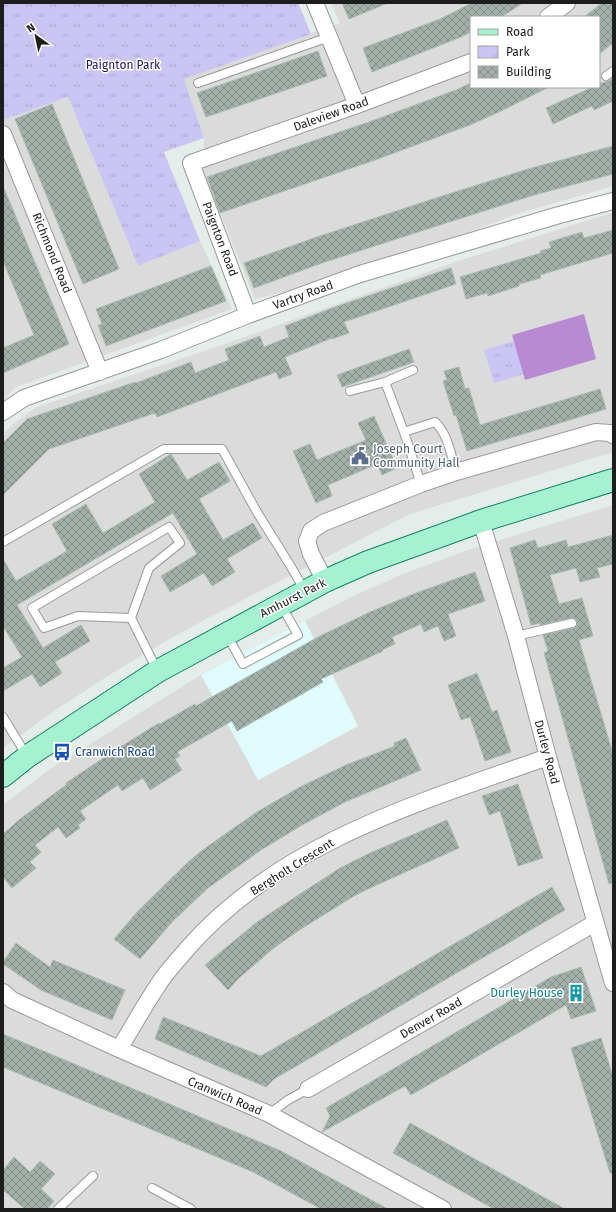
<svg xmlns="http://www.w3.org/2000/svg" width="616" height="1212" viewBox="0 0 616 1212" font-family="'Fira Sans',sans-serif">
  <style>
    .residential { fill: #dadbda; fill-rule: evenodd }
    .education { fill: #dffbfb }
    .park { fill: url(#park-tufts) }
    .pitch { fill: #b98ad4 }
    .building { fill: url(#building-cross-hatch); stroke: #a8bdb2 }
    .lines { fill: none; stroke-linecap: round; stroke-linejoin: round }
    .lane-casing { stroke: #9a9a9a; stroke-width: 10 }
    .street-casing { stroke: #9a9a9a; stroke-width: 18 }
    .primary-casing { stroke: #108662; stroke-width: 24 }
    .lane { stroke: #fff; stroke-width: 8 }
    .street { stroke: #fff; stroke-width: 16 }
    .primary { stroke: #a5f1d2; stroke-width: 22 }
    .labels { text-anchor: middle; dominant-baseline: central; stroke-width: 3; stroke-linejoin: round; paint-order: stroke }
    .park-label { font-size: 12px; fill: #20176f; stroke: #fff }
    .street-label { font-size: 12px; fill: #1d1d1d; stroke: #fff }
    .service-label { font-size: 12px; fill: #4e5e75; stroke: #fff; text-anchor: start }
    .transit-label { font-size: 12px; fill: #164399; stroke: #fff; text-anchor: start }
    .culture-label { font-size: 12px; fill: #0d838f; stroke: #fff; text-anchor: end }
  </style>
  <defs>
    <pattern id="park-tufts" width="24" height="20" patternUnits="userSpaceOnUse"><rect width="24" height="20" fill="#cac5f3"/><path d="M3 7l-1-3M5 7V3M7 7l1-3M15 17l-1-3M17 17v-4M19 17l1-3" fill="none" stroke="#ada9d0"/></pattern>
    <pattern id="building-cross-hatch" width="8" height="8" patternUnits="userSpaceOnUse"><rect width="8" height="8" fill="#a3afa9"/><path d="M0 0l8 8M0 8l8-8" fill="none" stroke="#848e89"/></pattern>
  </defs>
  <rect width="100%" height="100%" fill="#e4edea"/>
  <path class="residential" d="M331 3H613V186L520 213 360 274 255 299 203 171 204 137 183 78 340 23ZM471 17H599V87H471Z
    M68 97 138 266 200 241 232 309 16 387 3 400V120Z
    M613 213V452L410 514 208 618 166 641 111 674 60 707 3 748V434L14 423 37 407 225 344 455 262 592 219Z
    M613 505V1209H3V805L50 769 201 675 259 780 358 726 305 621 355 595 403 574 468 550Z"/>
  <path class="education" d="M305 621 358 726 258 780 201 675Z"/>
  <path class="park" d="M3 3H298L311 34 184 79 204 138 164 152 200 241 138 266 68 97 3 120Z
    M514 341 524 374 494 383 484 350Z"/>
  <path class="pitch" d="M584 314 596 359 525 380 512 335Z"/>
  <path class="building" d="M342 3H388L349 19Z
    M472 3H523L501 17H471V32L461 37 372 72 363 48 440 19Z
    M602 3H613V43L599 54V17H584Z
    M318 51 327 76 206 117 197 93Z
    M613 78V101L594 110 592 106 553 124 546 108 593 87H599V84L609 81Z
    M471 83V87H549L501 111 470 125 375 160 220 213 207 177 369 122 456 90Z
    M52 104 119 269 83 284 15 119Z
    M613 146V174L534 195 443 224 322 263 254 288 244 263 314 238 436 198 528 169Z
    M3 186 69 344 3 373V348L34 335 3 261Z
    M613 230V253L540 275 541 278 519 284V286L488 296 487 293 466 299 460 277 541 253 540 251 551 248 549 242 582 232 584 238Z
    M211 266 226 301 106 346 98 325 102 324 96 309Z
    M451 268 456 284 344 322 349 333 332 339V338L285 357 292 374 279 379 276 372 157 417 155 413 49 449 3 495V443L27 419 135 382 136 383 191 362 195 373 229 360 225 349 260 336 264 347 289 337 285 326 338 306Z
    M409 349 414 362 342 387 337 375Z
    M459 367 465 389 469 388 480 425 600 389 606 409 467 451 456 415 454 416 443 381 447 380 444 371Z
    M374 416 397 468 382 475 377 464 328 485 332 496 316 503 293 451 310 444 317 460 366 440 358 423Z
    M171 454 187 480 219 462 230 481 199 499 223 540 253 523 262 538 227 559 235 572 212 586 204 573 170 592 161 576 197 554 173 513 17 605 43 648 81 625 90 641 55 662 62 673 40 687 32 674 3 691V668L22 657 3 626V559L16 581 67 551 52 524 86 504 103 533 155 502 139 474Z
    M613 535V564L597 568 600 577 580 582 576 568 550 575 559 604 582 598 593 636 579 640 613 754V883L609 884 544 653 548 651 543 635 574 628 577 625V621L574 618H571L540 625V623L531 625 510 548 535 540 538 548 566 540 568 547Z
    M475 572 485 601 448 614 456 636 444 641 438 626 424 632 421 624 392 637 395 644 382 650 383 651 321 679 323 682 237 731 232 721 177 752 180 756 175 759 182 770 150 790 143 778 122 791 118 785 80 811 86 819 78 825 80 828 66 838 58 827 35 845 41 852 30 862 36 868 12 888 3 877V834L20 819 66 785V783L114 751 159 723 160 724 195 704 196 706 318 637 370 612 416 593Z
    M477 673 492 712 497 710 511 752 485 761 470 717 461 720 448 685Z
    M406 738 421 770 345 802 302 825 261 850 208 888 172 922 140 959 114 939 138 911 187 863 200 852 228 832 257 812 300 787 346 765 395 746 394 743Z
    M518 784 543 858 518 866 500 811 489 815 482 796Z
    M447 820 459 848 370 888 354 896 301 929 275 947 239 978 228 990 205 965 257 922 340 868 370 853Z
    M552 887 565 910 274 1079 266 1087 155 1039 163 1017 261 1056Z
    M16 943 50 967 53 960 125 990 112 1020 41 990 3 964V962Z
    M581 967 596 1011 571 1019 566 1005 411 1095 405 1086 322 1132 330 1116 326 1108 551 977Z
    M3 1034 281 1151 388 1209H321L253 1172 3 1067Z
    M601 1038 613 1077V1173H610L571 1048Z
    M410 1123 565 1209H494L393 1153Z
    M14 1157 30 1172 40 1161 55 1174 41 1189 54 1201 47 1209H25L3 1190V1170Z"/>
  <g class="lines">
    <g class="lane-casing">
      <path id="lane" d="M606 76 613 71
        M198 83 329 37
        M385 382 413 370
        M350 391 385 382 404 432 421 484
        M404 432 435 422C448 434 451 455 456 472
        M3 542 164 449H222C234 470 245 491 257 512 273 539 291 564 305 592
        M131 618 149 568 180 543 169 527 32 608 44 628 78 616 131 618 157 670
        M227 635 243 664 298 635 281 605
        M516 636 572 623
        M3 717 27 756
        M269 1114 288 1100 308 1089
        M152 1188 191 1209
        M58 1209 93 1176"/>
    </g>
    <g class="street-casing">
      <path id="street" d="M315 3 357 105
        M548 17 567 3
        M3 134 100 372
        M248 315 191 163 357 105 471 62
        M3 412 24 398 161 350 248 315 360 274 559 215 613 201
        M481 521 516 636 548 757 613 983
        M325 581 311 554 307 541 311 531 323 523 421 484 456 472 596 432 610 433 613 435
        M3 992 12 1000 119 1049 269 1114 443 1209
        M119 1049C132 1028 144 1006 158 985 166 972 177 961 187 949 279 843 420 802 548 757
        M308 1089 595 923"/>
    </g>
    <g class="primary-casing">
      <path id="primary" d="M3 776 28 756 158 671 325 581 368 562 440 536 481 521 613 480"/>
    </g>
    <use href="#lane" class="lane"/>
    <use href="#street" class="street"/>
    <use href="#primary" class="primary"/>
  </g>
  <defs>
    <g id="civic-bare" transform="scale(1.38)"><path d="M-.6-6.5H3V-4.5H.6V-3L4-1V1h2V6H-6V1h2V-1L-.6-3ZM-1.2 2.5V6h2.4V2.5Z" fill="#5c6f8a" stroke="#fff" stroke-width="2.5" paint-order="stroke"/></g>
    <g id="bus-bare" transform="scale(1.38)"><path d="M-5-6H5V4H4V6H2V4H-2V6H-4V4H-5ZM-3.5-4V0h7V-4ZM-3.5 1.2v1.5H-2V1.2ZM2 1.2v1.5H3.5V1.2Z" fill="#1a4fb4" stroke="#fff" stroke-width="2.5" paint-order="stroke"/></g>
    <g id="building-bare" transform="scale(1.38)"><path d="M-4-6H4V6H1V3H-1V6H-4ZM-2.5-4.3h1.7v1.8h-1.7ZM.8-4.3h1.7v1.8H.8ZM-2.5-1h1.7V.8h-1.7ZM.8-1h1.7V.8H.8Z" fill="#0f9aa8" stroke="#fff" stroke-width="2.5" paint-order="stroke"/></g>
  </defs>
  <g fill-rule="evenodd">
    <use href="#civic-bare" x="360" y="456"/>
    <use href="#bus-bare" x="62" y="752"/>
    <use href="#building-bare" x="576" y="993"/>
  </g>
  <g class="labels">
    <g class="park-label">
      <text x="123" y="65">Paignton Park</text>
    </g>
    <g class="street-label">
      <text transform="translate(331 114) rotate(-20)">Daleview Road</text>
      <text transform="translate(220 239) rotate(69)">Paignton Road</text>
      <text transform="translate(52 253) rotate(68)">Richmond Road</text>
      <text transform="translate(303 295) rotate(-20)">Vartry Road</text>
      <text transform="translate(293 598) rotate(-27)">Amhurst Park</text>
      <text transform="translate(547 752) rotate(75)">Durley Road</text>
      <text transform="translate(292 867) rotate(-32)">Bergholt Crescent</text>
      <text transform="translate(431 1018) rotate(-30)">Denver Road</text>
      <text transform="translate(225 1096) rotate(23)">Cranwich Road</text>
    </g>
    <g class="service-label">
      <text x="373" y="449">Joseph Court<tspan x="373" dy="14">Community Hall</tspan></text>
    </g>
    <g class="transit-label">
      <text x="75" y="752">Cranwich Road</text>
    </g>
    <g class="culture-label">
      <text x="563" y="993">Durley House</text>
    </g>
  </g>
  <rect width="616" height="1212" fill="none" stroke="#1d1d1d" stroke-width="8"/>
  <rect x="470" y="16" width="130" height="72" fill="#ffffff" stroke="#a5a5a5"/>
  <rect x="478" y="29" width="20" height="6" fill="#a5f1d2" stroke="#a5a5a5"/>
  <text x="506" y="36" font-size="12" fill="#1d1d1d">Road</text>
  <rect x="478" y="46" width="20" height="12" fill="url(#park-tufts)" stroke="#a5a5a5"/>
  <text x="506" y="56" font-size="12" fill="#1d1d1d">Park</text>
  <rect x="478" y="66" width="20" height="12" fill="url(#building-cross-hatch)" stroke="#a5a5a5"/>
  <text x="506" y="76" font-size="12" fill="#1d1d1d">Building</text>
  <g transform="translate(36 36) rotate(327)" stroke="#ffffff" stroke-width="3" paint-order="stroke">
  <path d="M0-3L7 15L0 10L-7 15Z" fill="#1d1d1d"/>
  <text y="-6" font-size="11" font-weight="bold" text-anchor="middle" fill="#1d1d1d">N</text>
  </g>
</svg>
